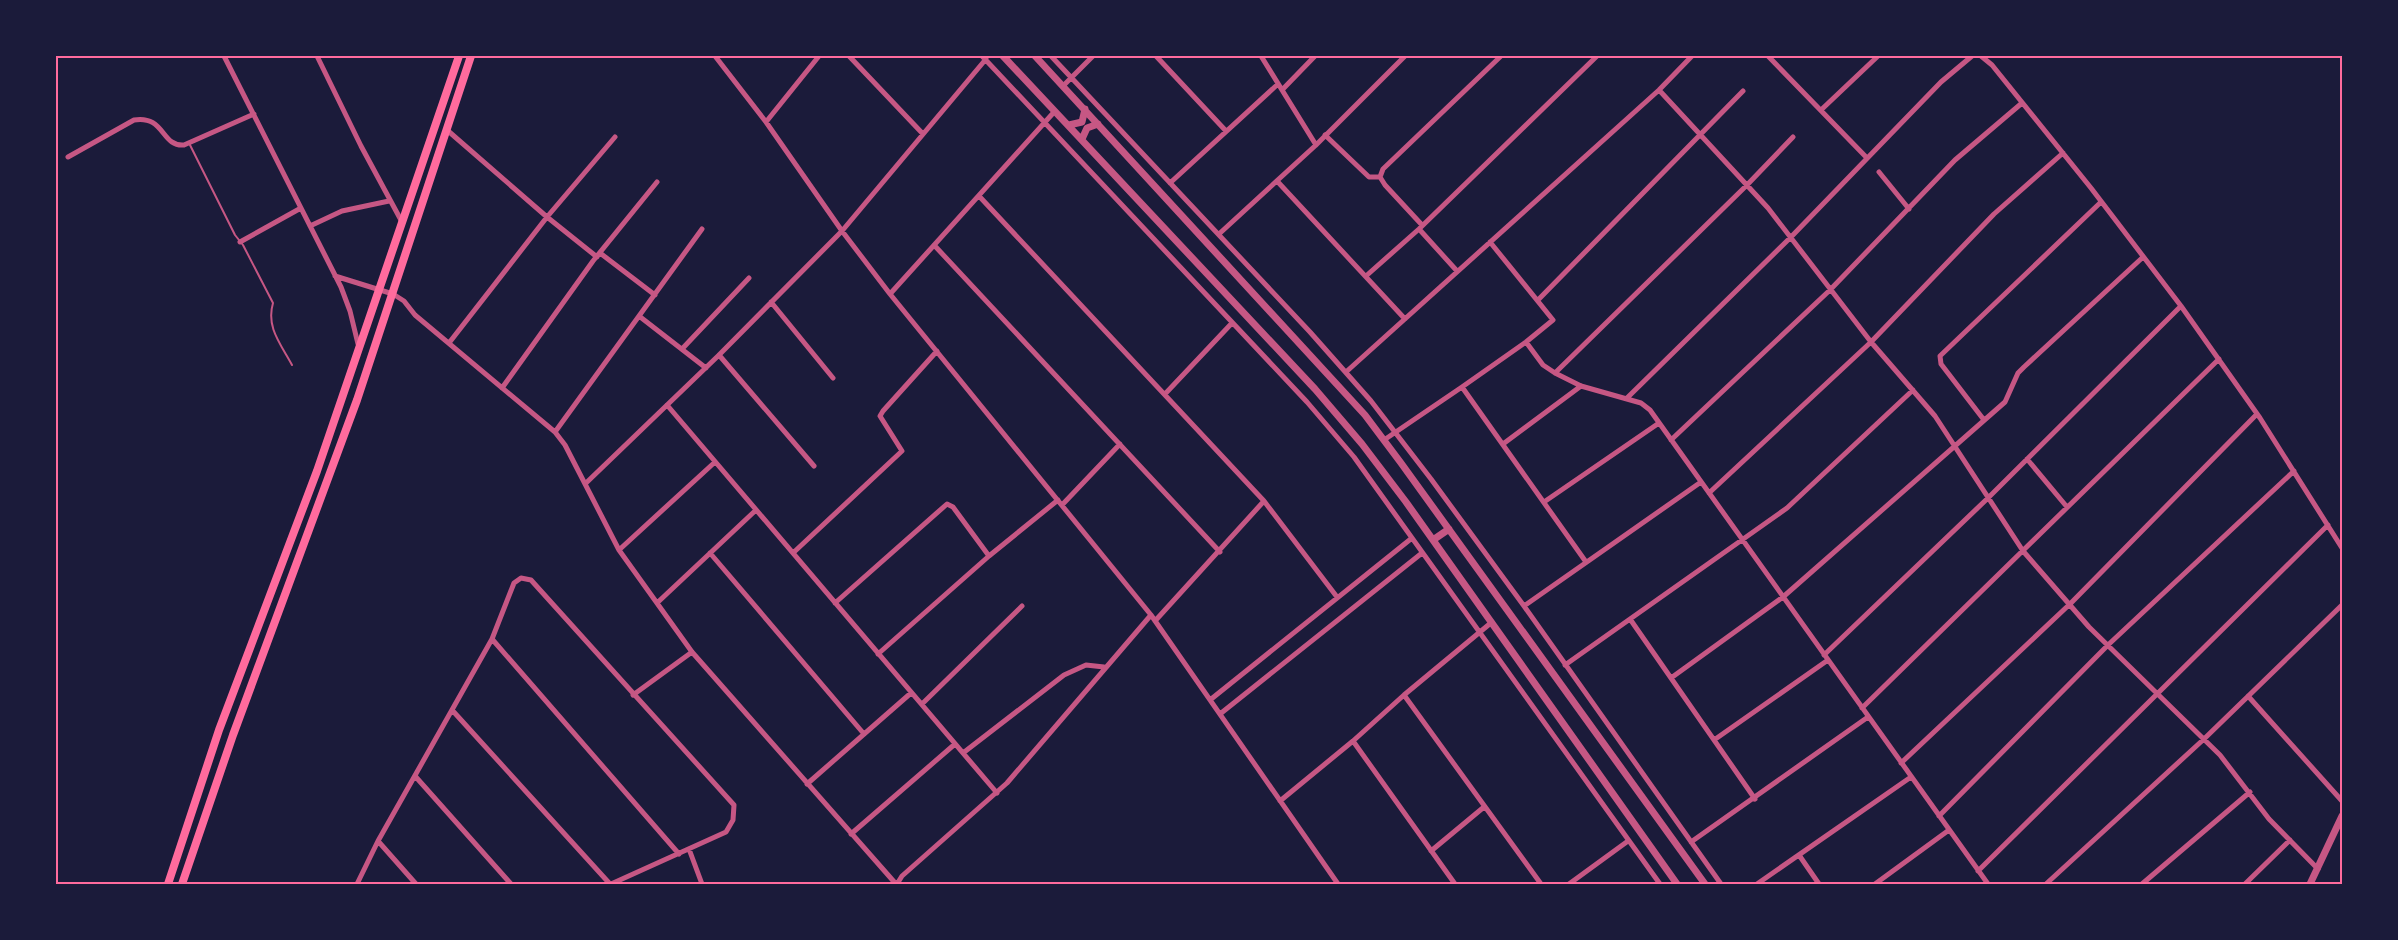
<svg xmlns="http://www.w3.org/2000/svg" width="2398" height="940" viewBox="0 0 2398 940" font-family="Overpass,sans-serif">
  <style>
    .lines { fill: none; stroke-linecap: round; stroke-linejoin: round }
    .service { stroke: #c65784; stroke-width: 2 }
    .minor { stroke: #c65784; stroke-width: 5 }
    .tertiary { stroke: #c65784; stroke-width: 7 }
    .primary { stroke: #ff6b9d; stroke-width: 8 }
    .neatline { fill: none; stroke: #ff6b9d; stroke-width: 2 }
  </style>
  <rect width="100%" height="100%" fill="#1b1b3a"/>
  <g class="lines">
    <path class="service" d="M189 143 235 235 243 245 273 303C266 327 280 343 292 365"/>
    <path class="minor" d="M224 56 341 287 350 311 358 344
      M317 56 361 146 402 222
      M715 56 766 122 842 231 890 294 1151 615 1338 884
      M849 56 923 134
      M982 56 1307 402 1354 457 1660 884
      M1051 56 1310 332 1371 401 1431 479 1524 606 1721 884
      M1156 56 1226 131
      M1261 56 1316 145
      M1768 56 1867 158
      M1981 56 1992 65 2091 188 2181 306 2260 418 2342 548
      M1063 86 1093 56
      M1282 90 1315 56
      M1659 90 1768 208 1871 342 1935 416 2023 551 2089 627 2220 755 2269 819 2318 869
      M1821 110 1878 56
      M766 122 819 56
      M447 130 547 217 597 257
      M1325 135 1369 177H1380
      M68 157 134 120C165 115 161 147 184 145L254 114
      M1879 172 1909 209
      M1380 177 1383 169 1501 56
      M1380 177 1385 185 1422 225
      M1277 181 1405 319
      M1170 183 1278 84
      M979 196 1264 501 1337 597
      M310 226 342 211 389 201
      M1419 229 1457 271
      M1219 234 1316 145 1405 56
      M240 242 301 208
      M934 245 1220 552
      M600 253 655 295
      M335 276 393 294 404 301 415 315 555 432 565 445 619 550 692 652 896 884
      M1366 276 1419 229 1597 56
      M890 294 1055 111
      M1538 300 1743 91
      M771 302 833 378
      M639 316 706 368
      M1526 342 1543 365 1555 373 1581 386 1641 403 1650 410 1988 884
      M449 343 547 217 615 137
      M682 349 749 278
      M719 355 814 466
      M1346 372 1659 90 1692 56
      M1555 373 1747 185 1793 137
      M1462 387 1586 562
      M502 388 593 261 657 182
      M1165 394 1232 323
      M1627 398 1791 237 1941 82 1972 56
      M667 405 997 793
      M1984 420 1941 364 1940 356 2101 202
      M555 432 702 229
      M1384 440 1462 387 1526 342 1553 320 1490 242
      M1671 440 1830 290 1955 160 2022 103
      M1503 444 1581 386
      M2027 459 2067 507
      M585 484 719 355 842 231 986 59
      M1709 493 1871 342 1994 214 2063 153
      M1544 502 1659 423
      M1062 505 1120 444
      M619 550 715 462
      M710 553 864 734
      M793 553 902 451 880 416 883 411 937 351
      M657 603 756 510
      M835 603 947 504 953 507 989 556
      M1524 606 1701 482
      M1630 619 1755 799
      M1155 621 1264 501
      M492 639 679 854
      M878 654 989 556 1058 500
      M1824 655 1988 498 2181 306
      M1565 665 1787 508 1913 390
      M1671 678 1783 597 2005 402 2018 373 2024 367 2142 258
      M633 695 692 652
      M1404 695 1541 884
      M2248 696 2342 801
      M1210 700 1412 538
      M922 704 1022 606
      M1862 708 2219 359
      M452 710 610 884
      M1220 714 1422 553
      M1714 740 1828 660
      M1353 741 1455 884
      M963 753 1064 675 1086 665 1104 667
      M1901 763 2071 603 2257 414
      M415 776 511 884
      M807 784 911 693
      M1280 801 1353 741 1404 695 1492 622
      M1939 816 2108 645 2294 471
      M851 834 955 744
      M378 841 416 884
      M1691 842 1868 717
      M689 849 702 884
      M1431 851 1484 807
      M1799 855 1819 884
      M1978 871 2328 525
      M357 884 378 841 492 639 514 583 521 578 531 580 734 805 733 820 726 832 611 884
      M897 884 902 876 1007 783 1151 615
      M1569 884 1628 841
      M1757 884 1911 777
      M1875 884 1949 830
      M2046 884 2204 739 2342 605
      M2142 884 2250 792
      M2245 884 2290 840"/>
    <path class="tertiary" d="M1003 56 1315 389 1362 444 1406 502 1677 884
      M1035 56 1365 415 1401 463 1705 884
      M1069 125 1082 122 1085 109
      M1082 139 1087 128 1098 124
      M1433 540 1449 529
      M2310 884 2342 816"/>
    <path class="primary" d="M168 884 219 730 317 471 459 56
      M182 884 233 735 357 400 471 56"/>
  </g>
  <rect width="2398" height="940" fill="none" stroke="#1b1b3a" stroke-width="114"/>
  <rect x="57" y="57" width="2284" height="826" class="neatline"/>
</svg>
